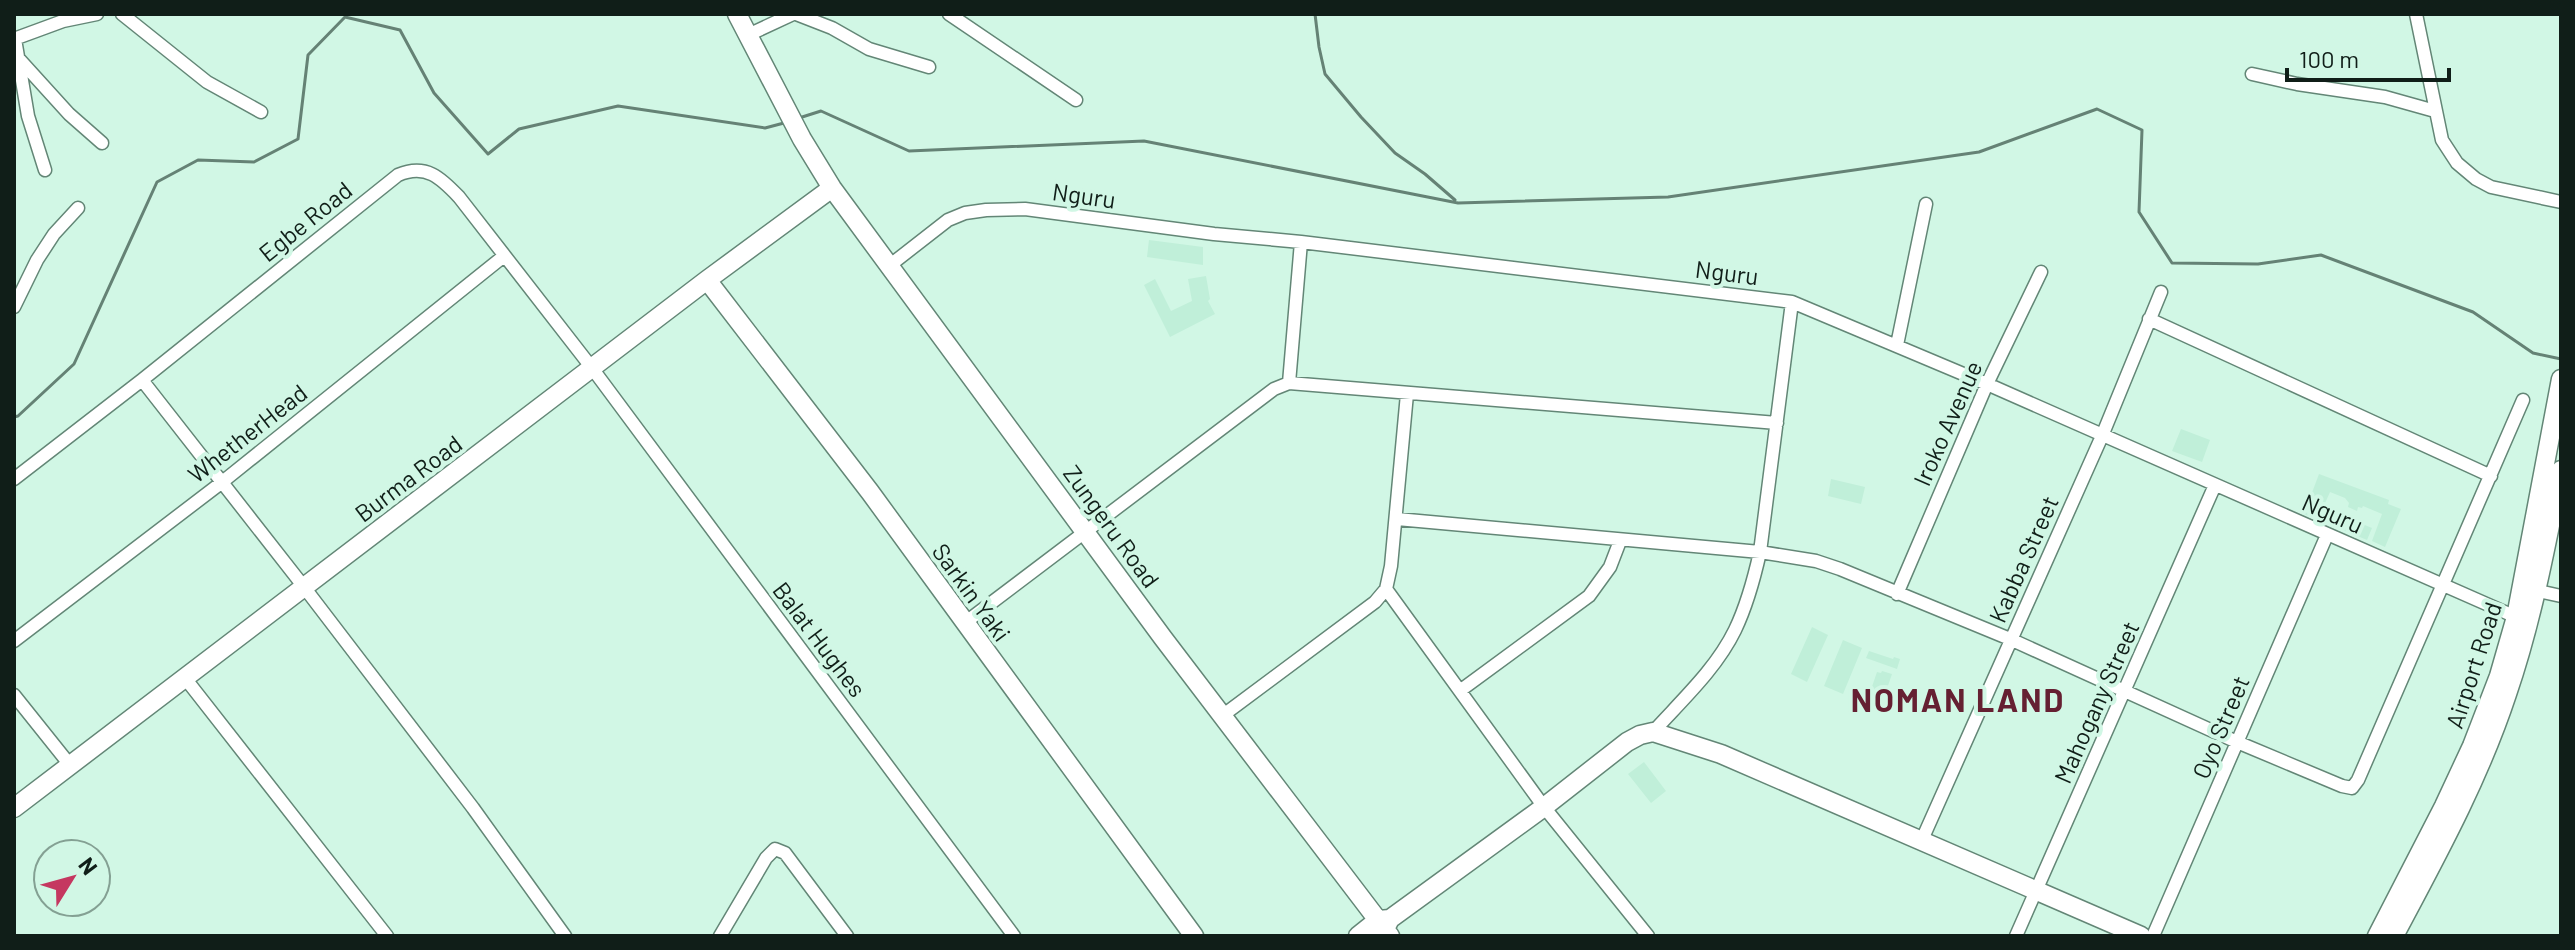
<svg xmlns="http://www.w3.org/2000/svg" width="2575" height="950" viewBox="0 0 2575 950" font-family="Barlow,sans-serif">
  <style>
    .built { fill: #c0efd9 }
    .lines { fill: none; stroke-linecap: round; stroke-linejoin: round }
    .stream { stroke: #658275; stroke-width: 3 }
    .street-casing { stroke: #638676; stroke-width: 15 }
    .secondary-casing { stroke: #638676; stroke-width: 21 }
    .street { stroke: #fff; stroke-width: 12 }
    .secondary { stroke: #fff; stroke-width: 18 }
    .labels { text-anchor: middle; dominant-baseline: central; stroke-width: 8; stroke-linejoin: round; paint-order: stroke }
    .street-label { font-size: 24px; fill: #101e18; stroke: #d1f7e5 }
    .district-label { font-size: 32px; font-weight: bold; letter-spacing: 2px; fill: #652032; stroke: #d1f7e5 }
  </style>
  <rect width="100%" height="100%" fill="#d1f7e5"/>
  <path class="built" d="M1149 240 1203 247V265L1147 257Z
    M1206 276 1210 299 1208 301 1215 314 1170 337 1144 285 1155 279 1171 311 1192 301 1188 279Z
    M2181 429 2210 440 2202 462 2172 451Z
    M2319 474 2389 500 2388 504 2401 509 2385 547 2372 541 2382 514 2363 506 2362 508 2358 507 2357 511 2348 507 2349 503 2345 498 2330 492 2318 519 2304 514Z
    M1831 479 1865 487 1861 504 1828 496Z
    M2336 513 2372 528 2367 540 2331 525Z
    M1812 627 1828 635 1807 682 1791 674Z
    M1843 640 1862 648 1843 694 1824 686Z
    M1869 651 1893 659 1894 657 1900 659 1897 669 1866 658Z
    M1882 671 1892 674 1879 712 1865 707 1877 672 1881 673Z
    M1644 762 1666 791 1651 803 1628 774Z"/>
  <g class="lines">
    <path class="stream" d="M1315 14 1319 47 1325 74 1361 117 1395 153 1425 174 1455 200
      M799 118 821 111 909 151 1144 141 1458 203 1668 197 1979 152 2097 109 2142 130 2139 212 2172 263 2258 264 2321 255 2473 312 2533 353 2561 359
      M14 417 18 416 74 364 157 182 198 160 254 162 298 139 308 55 345 17 400 30 434 93 488 154 519 129 618 106 765 128 784 123"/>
    <g class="street-casing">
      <path id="street" d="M122 14 207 82 261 112
        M796 14 832 28 869 49 929 67
        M949 14 1076 100
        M2416 14 2442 140 2457 163 2476 179 2491 187 2561 202
        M748 35 793 14
        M14 39 63 21 97 14
        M15 39 28 116 45 170
        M20 60 69 114 102 143
        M2252 74 2297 84 2385 97 2435 111
        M889 266 948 220 965 213 986 210 1025 209 1214 234 1301 242 1792 302 1987 384 2516 617
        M14 307 37 260 54 234 78 208
        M2149 319 2491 476
        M1897 345 1926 204
        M142 380 304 587 473 808 565 936
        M1289 383 1301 242
        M14 479 142 380 398 175C426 163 441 178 459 197L592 368 1014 936
        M1397 519 1760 552 1816 561 1840 569 2010 639 2237 742 2342 786 2352 788 2358 780 2523 400
        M1386 589 1544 807 1648 936
        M2529 589 2561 596
        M1897 594 1987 384 2041 272
        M966 622 1274 389 1289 383 1777 423
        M14 641 221 483 504 256
        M185 678 387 936
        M1461 690 1589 596 1610 567 1620 541
        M14 695 70 765
        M1222 716 1375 602 1386 589 1391 566 1407 394
        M1653 732C1682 700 1716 669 1735 630 1747 605 1754 579 1760 552L1792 302
        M1921 842 2102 436 2161 292
        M720 936 766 858 775 849 785 853 847 936
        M2016 936 2215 485
        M2153 936 2327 535"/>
    </g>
    <g class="secondary-casing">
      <path id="secondary" d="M737 14 802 139 832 188 1163 638 1390 936
        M707 280 870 492 1194 936
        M14 808 707 280 832 188
        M1379 934 1385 929 1390 919 1544 807 1627 742 1640 735 1653 732 1721 754 2141 936
        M1358 936 1378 920 1390 919
        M2377 936 2444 806 2472 746 2499 676 2516 617 2561 379
        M2394 936C2436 857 2479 779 2507 694 2532 621 2546 546 2561 470"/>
    </g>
    <use href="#street" class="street"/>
    <use href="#secondary" class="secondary"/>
  </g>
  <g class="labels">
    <g class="street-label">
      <text transform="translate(1084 195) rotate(8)">Nguru</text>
      <text transform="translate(305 221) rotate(-39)">Egbe Road</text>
      <text transform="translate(1727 272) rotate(7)">Nguru</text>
      <text transform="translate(1947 423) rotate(-66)">Iroko Avenue</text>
      <text transform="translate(247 433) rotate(-38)">WhetherHead</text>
      <text transform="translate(408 478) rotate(-37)">Burma Road</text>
      <text transform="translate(2333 513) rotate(24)">Nguru</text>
      <text transform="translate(1112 526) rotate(54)">Zungeru Road</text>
      <text transform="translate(2023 559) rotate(-66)">Kabba Street</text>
      <text transform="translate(972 592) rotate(54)">Sarkin Yaki</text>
      <text transform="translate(820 639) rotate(53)">Balat Hughes</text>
      <text transform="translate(2473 665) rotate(-72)">Airport Road</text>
      <text transform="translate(2096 702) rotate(-66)">Mahogany Street</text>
      <text transform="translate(2220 727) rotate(-67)">Oyo Street</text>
    </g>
    <g class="district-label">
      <text x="1958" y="699">NOMAN LAND</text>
    </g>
  </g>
  <rect width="2575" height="950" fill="none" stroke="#101e18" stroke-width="32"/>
  <g transform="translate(72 878) rotate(53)"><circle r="38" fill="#d1f7e5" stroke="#84a093" stroke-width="2"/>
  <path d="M0-6L14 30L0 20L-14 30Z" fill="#c53760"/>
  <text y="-12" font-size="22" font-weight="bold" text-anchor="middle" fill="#101e18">N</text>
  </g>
  <path d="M2287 68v12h162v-12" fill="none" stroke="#101e18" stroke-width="4"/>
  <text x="2299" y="68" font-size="24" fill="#101e18" stroke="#d1f7e5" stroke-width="6" paint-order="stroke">100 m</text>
</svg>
